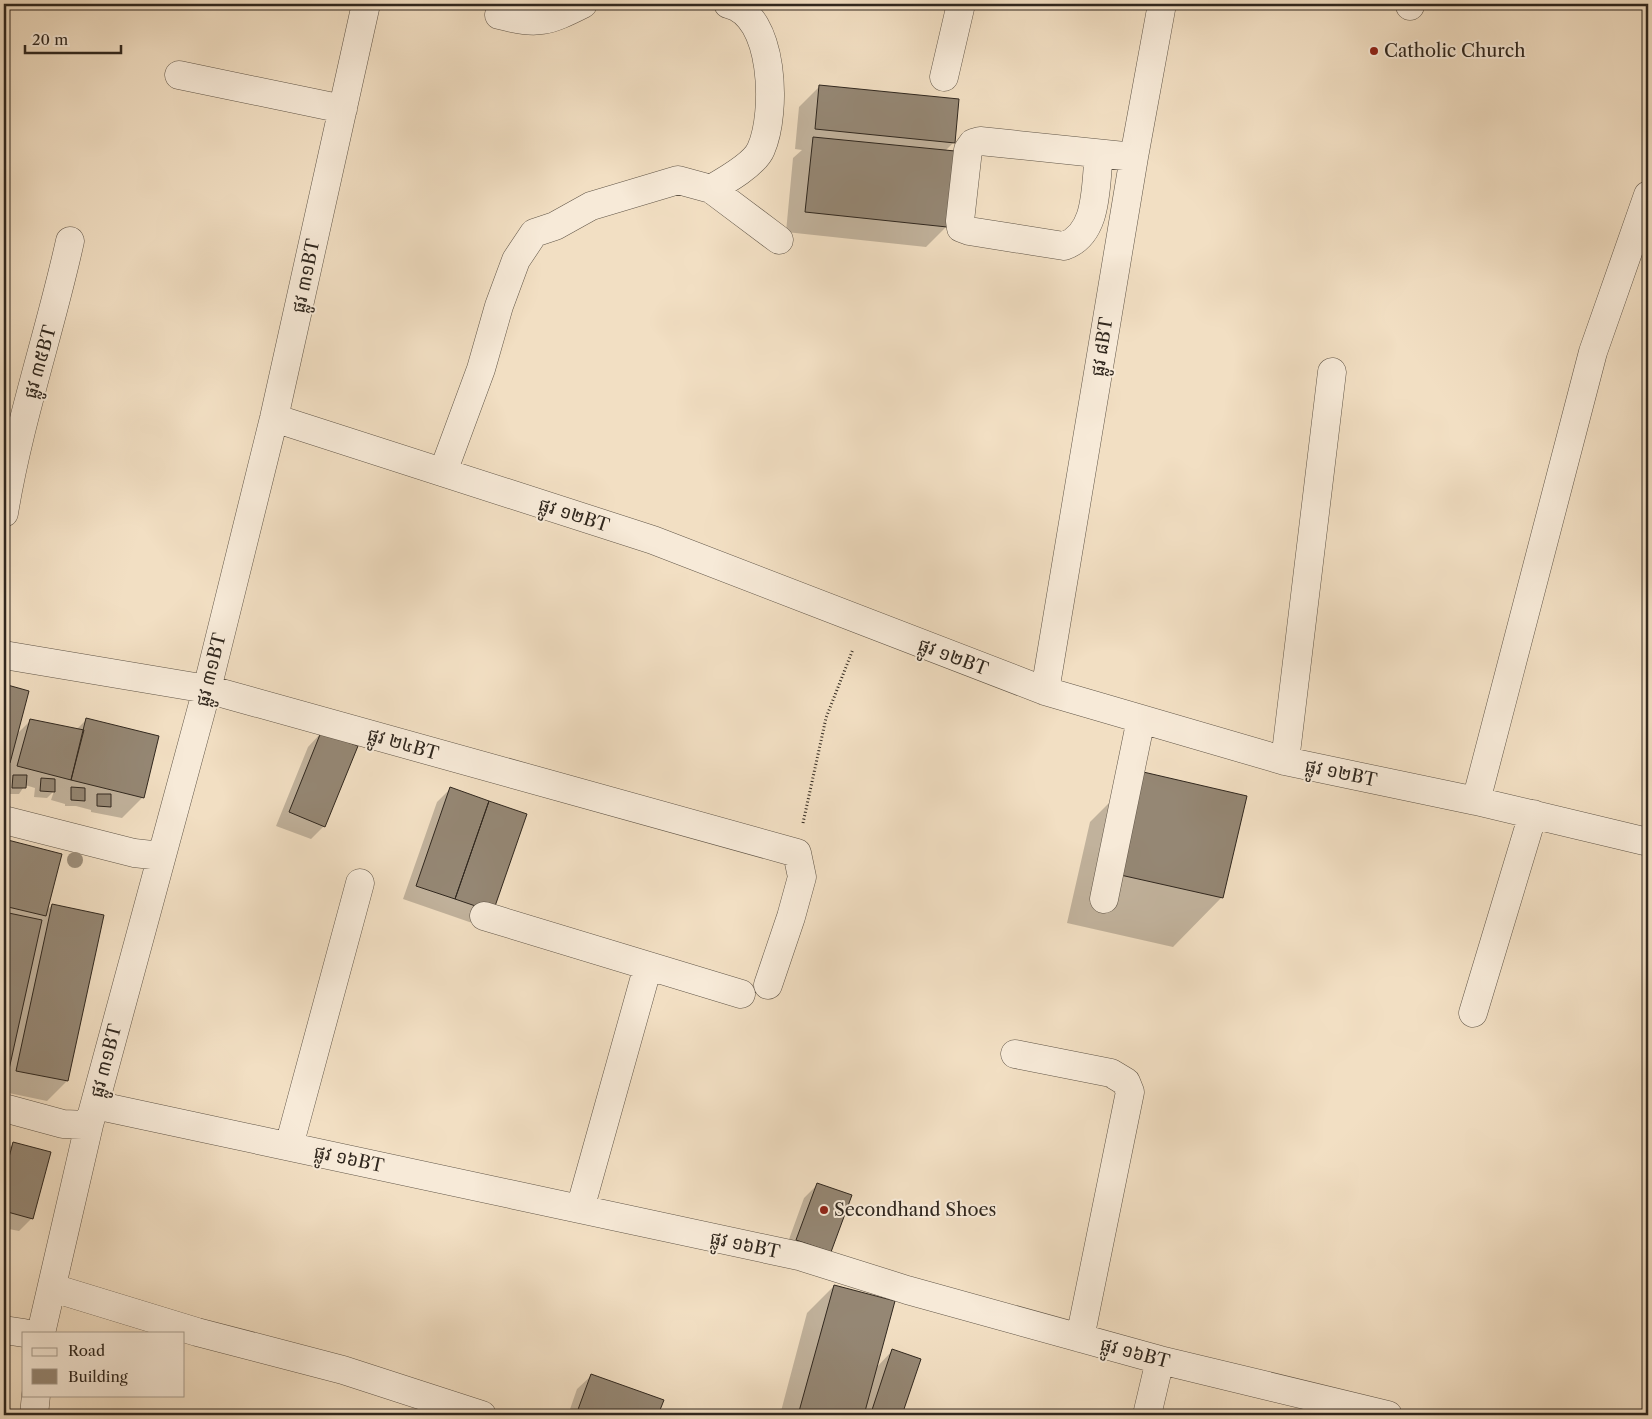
<svg xmlns="http://www.w3.org/2000/svg" width="1652" height="1419" viewBox="0 0 1652 1419" font-family="'Libre Caslon Text','Noto Sans Khmer',serif">
  <style>
    .shadow { fill: #0003 }
    .building { fill: #958774; stroke: #30271e }
    .lines { fill: none; stroke-linecap: round; stroke-linejoin: round }
    .minor-casing { stroke: #605547; stroke-width: 29 }
    .path { stroke: #30271e; stroke-width: 3; stroke-dasharray: 1 2.5; stroke-linecap: butt }
    .minor { stroke: #f7ead8; stroke-width: 28 }
    .tree { fill: #9d8f7b }
    .poi-dot { fill: #8f2418; stroke: #f7ead8; stroke-width: 2 }
    .labels { text-anchor: middle; dominant-baseline: central; stroke-width: 4; stroke-linejoin: round; paint-order: stroke }
    .poi-label { font-size: 18px; fill: #30271e; stroke: #f7ead8; text-anchor: start }
    .street-label { font-size: 18px; fill: #30271e; stroke: #f7ead8 }
  </style>
  <rect width="100%" height="100%" fill="#f2dfc3"/>
  <filter id="stains"><feTurbulence type="fractalNoise" baseFrequency=".004" numOctaves="4"/><feColorMatrix values="0 0 0 0 .2 0 0 0 0 .09 0 0 0 0 .02 0 0 0 .5 -.17"/></filter>
  <radialGradient id="worn" r=".72"><stop offset=".6" stop-color="#630" stop-opacity="0"/><stop offset="1" stop-color="#630" stop-opacity=".3"/></radialGradient>
  <path class="shadow" d="M820 86 954 142 944 152 946 227 926 247 786 232 793 158 802 150 795 149 799 107Z
    M4 685 27 692 16 735 31 720 76 730 86 720 143 797 122 818 91 812V810L76 806H65V804L51 800 54 791 47 798 34 797 35 788 25 785 19 794H6L8 781 5 780 10 761 4 767Z
    M321 733 324 826 311 839 276 826 308 747Z
    M1139 773 1222 897 1173 947 1067 923 1090 822Z
    M450 789 492 911 478 925 403 899 437 802Z
    M4 841 61 855 46 911 52 905 67 1081 47 1101 4 1092Z
    M13 1144 32 1218 19 1231 4 1228V1153Z
    M818 1184 830 1251 784 1253 804 1198Z
    M834 1286 876 1368 892 1351 919 1360 901 1415H780L807 1313Z
    M591 1376 662 1401 657 1415H568L577 1389Z"/>
  <path class="building" d="M819 85 959 99 955 143 815 129Z
    M813 137 955 151 947 227 805 212Z
    M4 684 29 691 10 763 4 761Z
    M86 718 159 736 144 798 71 780Z
    M30 719 84 730 71 780 17 766Z
    M321 732 358 746 325 827 289 812Z
    M1139 771 1247 796 1223 898 1116 874Z
    M13 775H27L26 788H12Z
    M41 778 55 779V792L40 791Z
    M71 787 85 788V801L71 800Z
    M450 787 489 801 455 899 416 886Z
    M97 794H111V807L97 806Z
    M489 801 527 814 493 912 455 899Z
    M4 839 62 854 46 916 4 906Z
    M52 904 104 915 68 1081 16 1071Z
    M4 912 42 920 8 1074 4 1073Z
    M13 1142 51 1152 33 1219 4 1211V1168L6 1169Z
    M817 1183 852 1195 831 1252 796 1240Z
    M834 1285 895 1301 864 1415H798Z
    M892 1349 921 1359 902 1415H876L871 1413Z
    M591 1374 664 1400 658 1415H576Z"/>
  <g class="lines">
    <g class="minor-casing">
      <path id="minor" d="M1410 6V4
        M499 15C539 25 547 22 583 4
        M179 75 343 109
        M944 77 961 4
        M1099 154C1095 185 1099 234 1064 246L969 231 961 228 960 221 968 150 973 143 980 141 1134 157
        M711 189C725 181 755 164 761 149 777 113 775 14 728 4
        M274 418 653 540 1045 691 1285 761 1476 801 1648 842
        M443 472 481 369 499 306 516 260 534 233 555 226 591 206 678 180 711 189 779 240
        M4 513C19 421 50 332 70 241
        M4 655 207 689 797 853 802 877 791 917 768 985
        M1045 691 1134 157 1162 4
        M1285 761 1332 372
        M1476 801 1593 352 1648 195
        M4 820 134 853 161 856
        M1104 899 1141 719
        M484 916 741 994
        M1473 1013 1533 814
        M1015 1054 1111 1073 1126 1082 1130 1092 1080 1338
        M95 1105 799 1256 907 1290 1160 1360 1388 1415
        M4 1108 63 1124 89 1125
        M289 1146 360 883
        M580 1209 648 966
        M53 1288 197 1332 343 1370 482 1415
        M4 1330 24 1333
        M41 1333 89 1125 207 689 274 418 366 4
        M34 1415 36 1395
        M1147 1415 1160 1360"/>
    </g>
    <path class="path" d="M803 823 826 718 853 649"/>
    <use href="#minor" class="minor"/>
  </g>
  <circle class="tree" cx="75" cy="860" r="8"/>
  <g class="poi-dot">
    <circle cx="1374" cy="51" r="5"/>
    <circle cx="824" cy="1210" r="5"/>
  </g>
  <g class="labels">
    <g class="poi-label">
      <text x="1384" y="51">Catholic Church</text>
      <text x="834" y="1210">Secondhand Shoes</text>
    </g>
    <g class="street-label">
      <text transform="translate(306 276) rotate(-78)">ផ្លូវ ៣១BT</text>
      <text transform="translate(1102 347) rotate(-81)">ផ្លូវ ៨BT</text>
      <text transform="translate(40 362) rotate(-74)">ផ្លូវ ៣៥BT</text>
      <text transform="translate(574 515) rotate(18)">ផ្លូវ ១២BT</text>
      <text transform="translate(953 657) rotate(21)">ផ្លូវ ១២BT</text>
      <text transform="translate(211 670) rotate(-76)">ផ្លូវ ៣១BT</text>
      <text transform="translate(403 744) rotate(16)">ផ្លូវ ២៤BT</text>
      <text transform="translate(1341 773) rotate(12)">ផ្លូវ ១២BT</text>
      <text transform="translate(106 1061) rotate(-75)">ផ្លូវ ៣១BT</text>
      <text transform="translate(349 1159) rotate(12)">ផ្លូវ ១៦BT</text>
      <text transform="translate(745 1245) rotate(12)">ផ្លូវ ១៦BT</text>
      <text transform="translate(1135 1353) rotate(15)">ផ្លូវ ១៦BT</text>
    </g>
  </g>
  <rect width="1652" height="1419" fill="none" stroke="#f2dfc3" stroke-width="20"/>
  <rect x="5" y="5" width="1642" height="1409" fill="none" stroke="#30271e" stroke-width="2.5"/>
  <rect x="10" y="10" width="1632" height="1399" fill="none" stroke="#30271e"/>
  <rect x="22" y="1332" width="162" height="65" fill="#f7ead8" stroke="#a79c8e"/>
  <rect x="32" y="1348" width="25" height="8" fill="#f7ead8" stroke="#a79c8e"/>
  <text x="68" y="1356" font-size="15" fill="#30271e">Road</text>
  <rect x="32" y="1369" width="25" height="15" fill="#958774" stroke="#a79c8e"/>
  <text x="68" y="1382" font-size="15" fill="#30271e">Building</text>
  <path d="M25 45v8h96v-8" fill="none" stroke="#30271e" stroke-width="2.5"/>
  <text x="32" y="45" font-size="15" fill="#30271e" stroke="#f7ead8" stroke-width="4" paint-order="stroke">20 m</text>
  <rect width="100%" height="100%" filter="url(#stains)"/>
  <rect width="100%" height="100%" fill="url(#worn)"/>
</svg>
